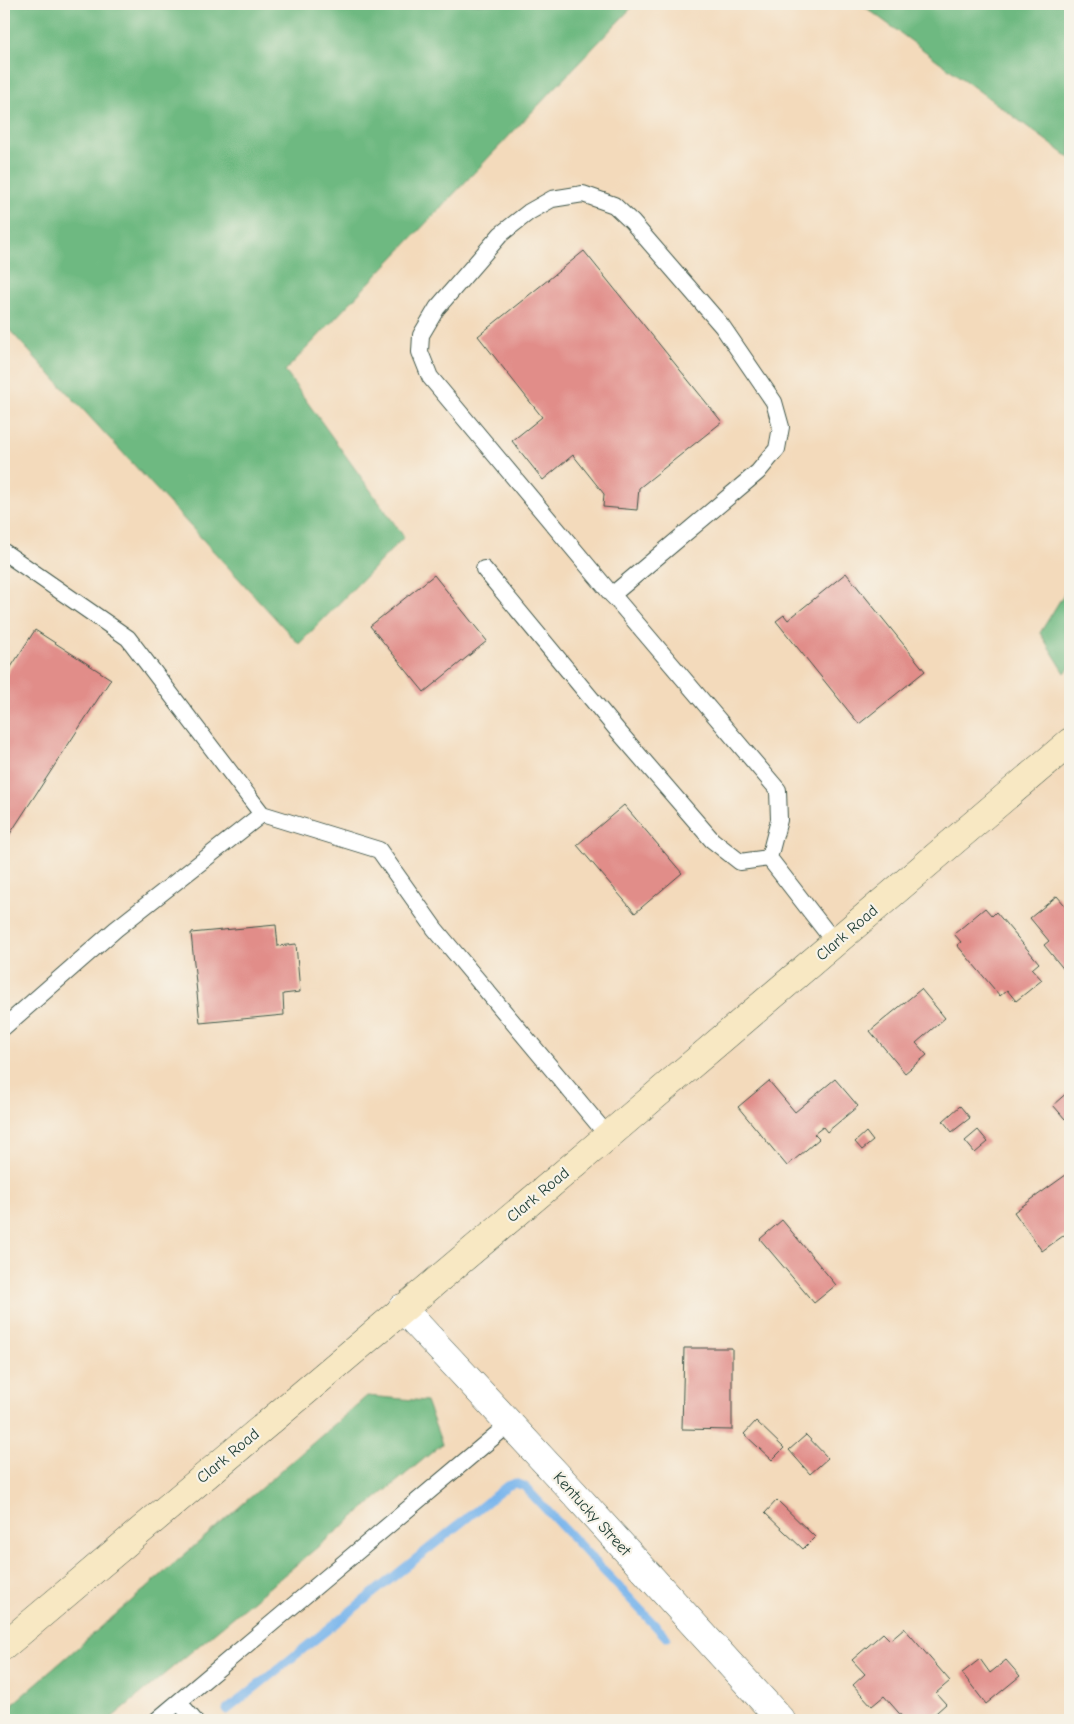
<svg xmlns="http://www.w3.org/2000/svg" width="1074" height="1724" viewBox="0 0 1074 1724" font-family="'Comic Neue',sans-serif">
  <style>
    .forest { fill: #6eb981; stroke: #467b5a }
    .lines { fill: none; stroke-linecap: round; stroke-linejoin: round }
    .stream { stroke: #7ab6ec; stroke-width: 9 }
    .building { fill: #e18d89 }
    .lane-casing { stroke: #3f5548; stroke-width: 18 }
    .street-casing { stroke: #3f5548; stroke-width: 29 }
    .secondary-casing { stroke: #3f5548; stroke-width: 29 }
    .lane { stroke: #fff; stroke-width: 16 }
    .street { stroke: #fff; stroke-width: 28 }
    .secondary { stroke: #f8e8c3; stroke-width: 28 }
    .labels { text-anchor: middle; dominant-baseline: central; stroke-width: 4.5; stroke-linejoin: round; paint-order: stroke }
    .street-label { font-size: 16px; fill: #1f3d34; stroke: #f7f3e8 }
  </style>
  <rect width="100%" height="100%" fill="#f7f3e8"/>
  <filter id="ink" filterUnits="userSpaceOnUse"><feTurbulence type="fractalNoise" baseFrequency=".02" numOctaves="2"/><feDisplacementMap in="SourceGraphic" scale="10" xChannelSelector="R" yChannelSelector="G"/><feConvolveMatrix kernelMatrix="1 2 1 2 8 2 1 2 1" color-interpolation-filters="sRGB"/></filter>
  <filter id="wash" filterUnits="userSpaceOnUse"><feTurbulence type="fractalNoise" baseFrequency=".0096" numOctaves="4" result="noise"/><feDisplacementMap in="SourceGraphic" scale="20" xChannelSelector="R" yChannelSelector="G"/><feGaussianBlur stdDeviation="1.12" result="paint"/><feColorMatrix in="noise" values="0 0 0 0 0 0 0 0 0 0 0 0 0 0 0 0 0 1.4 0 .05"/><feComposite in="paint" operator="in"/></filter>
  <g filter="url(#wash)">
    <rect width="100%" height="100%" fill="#f3dabb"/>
    <path class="forest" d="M4 4H635L285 371 404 537 299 644 4 324Z
      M861 4H1070V158Z
      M1070 584V667L1065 673 1040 633Z
      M367 1396 426 1401 442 1444 109 1720H4L15 1702Z"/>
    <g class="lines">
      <path class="stream" d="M227 1710 507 1486 515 1483 524 1486 666 1637"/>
    </g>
    <g id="blocks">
      <path class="building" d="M584 251 722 422 639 488 637 510 603 507 604 494 573 455 543 480 512 441 542 417 478 336Z
        M846 573 925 671 859 724 776 621 784 615 788 620Z
        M434 575 487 641 424 692 370 626Z
        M35 630 111 679 4 843V678Z
        M624 805 682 873 635 913 577 845Z
        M1057 896 1070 911V977L1044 945 1049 941 1030 918Z
        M985 908 992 916 996 912 1039 963 1032 969 1042 980 1016 1001 1007 990 1000 996 957 945 961 942 954 934Z
        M276 925 278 946 296 944 300 992 283 994 284 1015 200 1023 191 933Z
        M921 989 945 1018 916 1043 927 1055 905 1073 870 1031Z
        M835 1079 858 1106 827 1132 823 1127 814 1134 819 1139 787 1166 738 1107 769 1081 795 1112Z
        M1070 1090V1115L1065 1119 1053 1105Z
        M960 1106 970 1118 952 1132 943 1121Z
        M978 1130 988 1142 975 1153 965 1141Z
        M866 1132 873 1141 862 1150 855 1142Z
        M1070 1172V1231L1042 1251 1014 1212Z
        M782 1220 836 1285 814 1303 760 1239Z
        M684 1348H732V1430L682 1429Z
        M756 1421 784 1448 772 1460 744 1434Z
        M806 1435 828 1458 810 1474 789 1450Z
        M777 1500 815 1537 803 1549 765 1513Z
        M904 1628 950 1681 936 1693 946 1704 928 1720H905L884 1696 872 1706 853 1685 865 1674 852 1660 883 1633 890 1640Z
        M980 1659 990 1673 1006 1660 1020 1676 986 1704 962 1673Z"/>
    </g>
  </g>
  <g filter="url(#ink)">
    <use href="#blocks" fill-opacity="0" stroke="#3f5548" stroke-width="1"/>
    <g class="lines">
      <g class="lane-casing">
        <path id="lane" d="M4 552 128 638 262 814 379 850 435 929 608 1136
          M484 569 618 731 712 840 740 862 769 858 835 943
          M612 595 758 472 777 449 781 427 774 402 722 326 632 222 614 205 583 194 552 199 529 212 501 234 437 308 421 335 420 352 430 377 612 595 616 599 778 790 779 820 769 858
          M4 1027 116 929 262 814
          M179 1702 194 1720
          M157 1720 509 1424"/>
      </g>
      <g class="street-casing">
        <path id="street" d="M402 1308 574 1493 781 1720"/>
      </g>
      <g class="secondary-casing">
        <path id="secondary" d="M4 1646 608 1136 1070 742"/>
      </g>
      <use href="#lane" class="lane"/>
      <use href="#street" class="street"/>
      <use href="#secondary" class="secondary"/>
    </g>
  </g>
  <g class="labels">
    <g class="street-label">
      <text transform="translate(847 933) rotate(-41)">Clark Road</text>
      <text transform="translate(538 1195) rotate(-40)">Clark Road</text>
      <text transform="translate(228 1456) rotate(-40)">Clark Road</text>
      <text transform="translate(592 1514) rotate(48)">Kentucky Street</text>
    </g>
  </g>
  <rect width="1074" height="1724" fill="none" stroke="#f7f3e8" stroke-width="20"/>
</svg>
